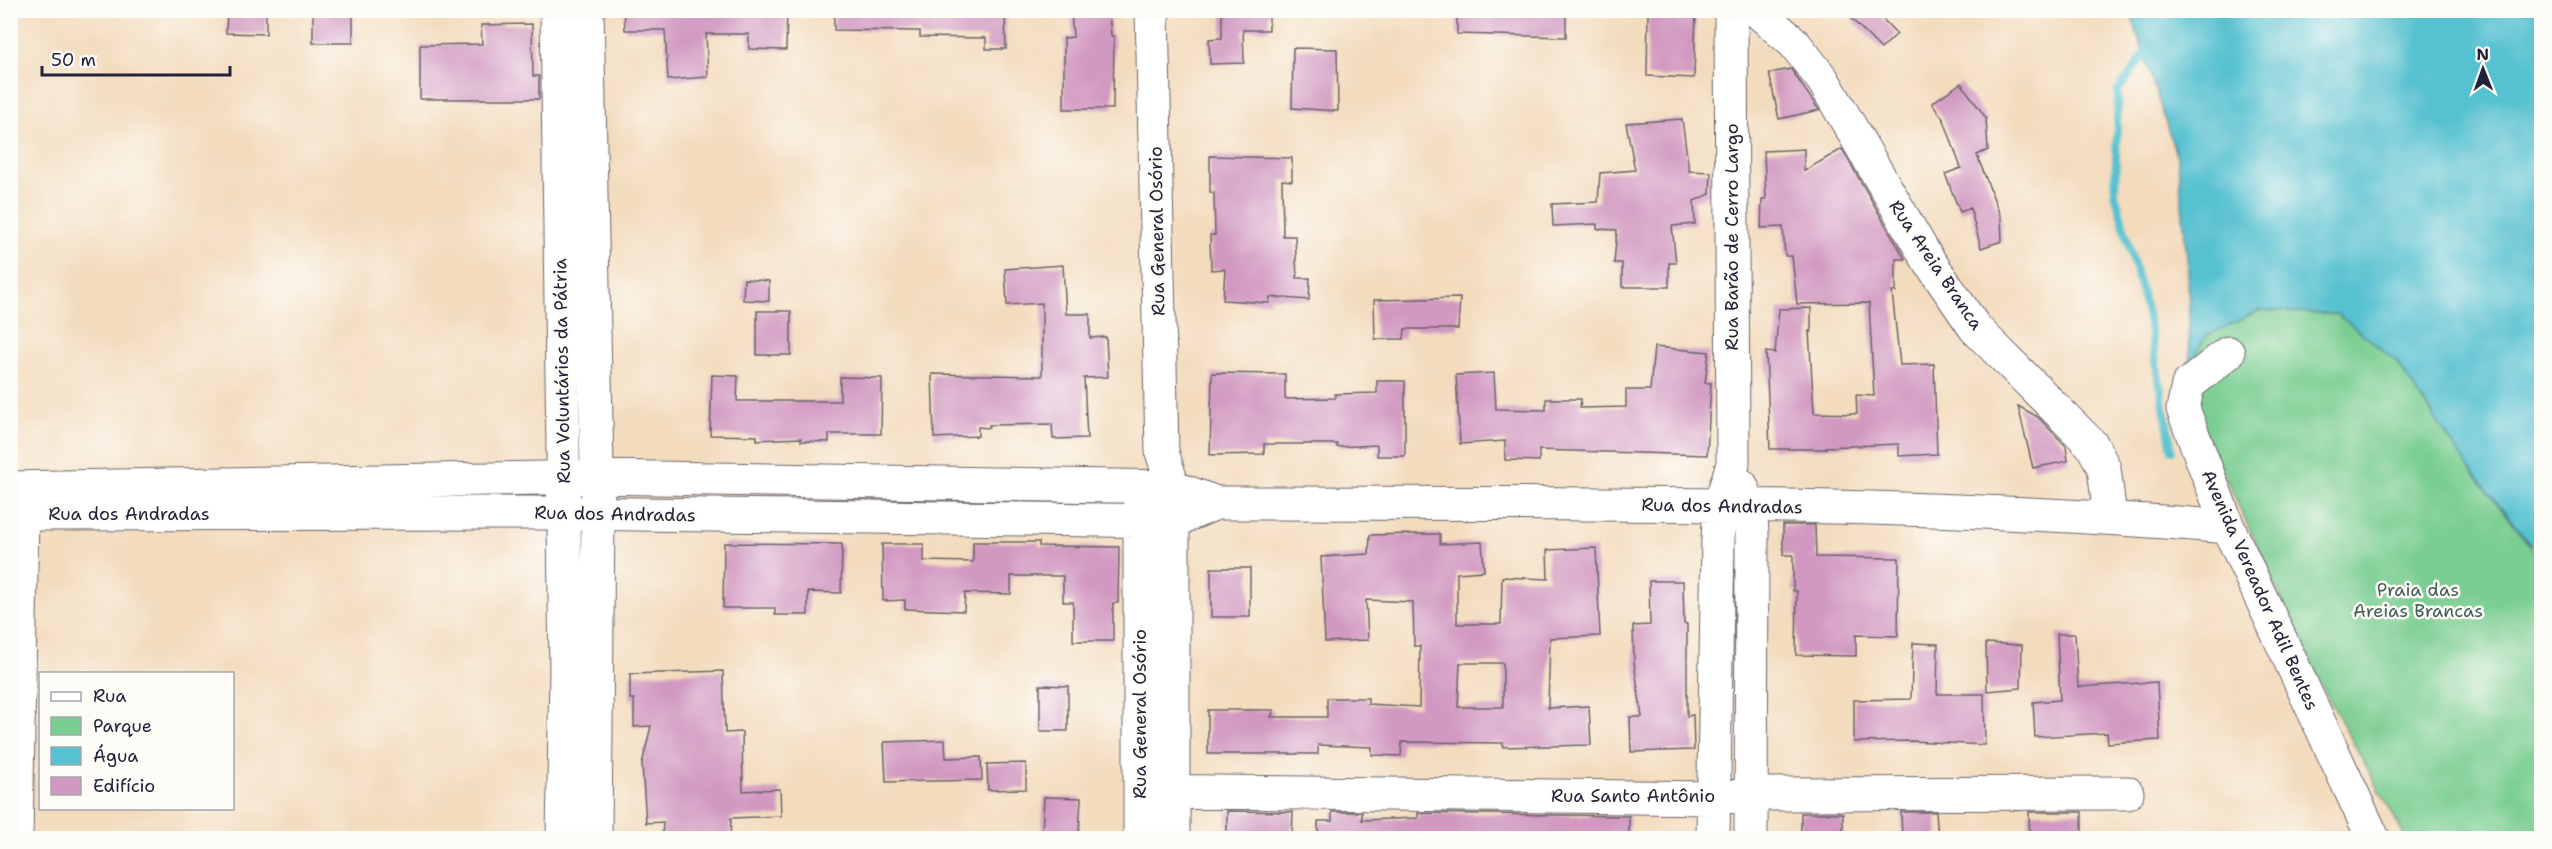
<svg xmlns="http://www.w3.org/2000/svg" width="2552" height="849" viewBox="0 0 2552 849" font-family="'Shantell Sans',sans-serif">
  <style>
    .green { fill: #7ace92; stroke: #4e7866; stroke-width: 1.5 }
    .water { fill: #56c1d0; stroke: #3c7286; stroke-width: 1.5 }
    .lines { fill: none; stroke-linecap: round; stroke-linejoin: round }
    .stream { stroke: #56c1d0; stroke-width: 8 }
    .building { fill: #d199c1; fill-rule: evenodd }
    .minor-casing { stroke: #6b6369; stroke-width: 35 }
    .minor { stroke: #fff; stroke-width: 33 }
    .labels { text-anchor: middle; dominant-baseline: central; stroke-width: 5; stroke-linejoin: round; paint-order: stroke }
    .street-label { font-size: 18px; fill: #22223b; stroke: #fdfcf7 }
    .park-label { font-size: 18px; fill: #415e59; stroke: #fdfcf7 }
  </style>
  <rect width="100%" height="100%" fill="#fdfcf7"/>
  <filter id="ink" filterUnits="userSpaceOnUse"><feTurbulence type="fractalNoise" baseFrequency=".0167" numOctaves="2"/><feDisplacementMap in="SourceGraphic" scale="12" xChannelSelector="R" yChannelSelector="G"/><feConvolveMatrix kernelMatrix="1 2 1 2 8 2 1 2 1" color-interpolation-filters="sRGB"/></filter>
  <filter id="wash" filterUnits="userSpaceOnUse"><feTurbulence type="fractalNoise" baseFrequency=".008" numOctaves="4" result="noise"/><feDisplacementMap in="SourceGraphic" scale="24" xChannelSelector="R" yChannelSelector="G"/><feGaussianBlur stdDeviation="1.35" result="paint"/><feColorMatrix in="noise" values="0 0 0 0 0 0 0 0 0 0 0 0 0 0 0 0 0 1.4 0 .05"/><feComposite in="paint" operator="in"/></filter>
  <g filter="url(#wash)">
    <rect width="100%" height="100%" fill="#f3dcbe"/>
    <path class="green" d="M2260 310 2338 314 2397 362 2467 465 2541 560V838H2406L2322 686 2195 411 2190 365 2206 336Z"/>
    <path class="water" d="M2130 11H2541V544L2531 545 2467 465 2397 362 2338 314 2260 310 2206 336 2190 365 2188 269 2178 161Z"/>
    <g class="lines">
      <path class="stream" d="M2149 48 2118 91 2115 193 2147 313 2172 450"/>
    </g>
    <g id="blocks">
      <path class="building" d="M227 10H266V34L226 33Z
        M313 10H353V43H313Z
        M624 10H787L786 50 749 49V34H706L708 77 668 80 665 30H625Z
        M834 10H1005L1006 49H986V38L920 37V31L834 30Z
        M1071 10H1109L1111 36H1114L1113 109H1064V38L1073 37Z
        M1222 10H1269V30H1243L1244 63 1210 64 1209 39 1222 38Z
        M1457 10H1566V37L1457 34Z
        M1648 10H1696L1694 78 1647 76Z
        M1843 10H1874L1897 34 1881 49Z
        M532 24 533 76H539V99H420V45L482 44 481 25Z
        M1293 48 1337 49 1338 111 1292 108Z
        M1791 69 1819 110 1779 119 1769 73Z
        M1961 83 1986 118 1988 150 1977 155 2001 218 2002 241 1981 248 1970 208 1960 212 1945 174 1961 168 1944 120 1932 103Z
        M1682 119 1689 171 1711 172 1710 194 1694 201 1695 224 1672 226 1676 263H1669V287H1622V263H1614L1617 230 1597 229V224L1553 226 1552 204 1598 202 1600 173 1635 170 1626 123Z
        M1804 149V171L1842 149 1905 259H1896V292H1892L1900 365 1934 364 1937 454 1899 456V444L1826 447V449H1770L1766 352 1775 353 1779 309 1811 308V332L1809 331 1814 413 1857 414 1856 395 1874 396 1869 303 1797 304 1792 256H1785L1783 227 1761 228 1762 199H1766L1764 151Z
        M1210 156 1292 158V181L1282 180 1283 236H1295L1297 278H1310L1309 300 1270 297 1269 303 1223 300 1225 269 1211 270 1210 235H1215L1214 193 1210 192Z
        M1063 265 1066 314H1090V338L1106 337 1108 377 1084 378 1087 438 1053 439 1052 424 989 425V428L978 427V436L934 438 932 374 1042 376V303L1007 305 1005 269Z
        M744 279 769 281V301L743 300Z
        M1460 298 1458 329H1405L1404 339H1375L1374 300Z
        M757 311H791V355H757Z
        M1654 347 1709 352 1705 383H1711L1707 455 1539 450V461L1505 460V441L1460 444 1456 375 1494 373 1496 409 1546 410V399H1581L1580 408 1626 407V390H1650Z
        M1212 373 1285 374V399L1335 398V394L1377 393V381H1405V456H1377V445L1337 447V444H1264V454L1210 455Z
        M712 375 738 376 737 401H840V377L882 378 881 434H829V442L801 441V438L757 440V436L710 435Z
        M2018 406 2038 417 2066 446 2068 461 2033 468Z
        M1783 525H1815L1816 557 1899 558 1898 636 1856 635V656L1796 655 1797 591H1793V555H1783Z
        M1415 534H1440V544L1482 542 1484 571 1457 573V624H1501L1502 577 1548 579 1547 550 1596 548 1600 636 1550 638 1548 708 1589 706 1591 745 1503 747V743L1402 742 1401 756 1372 755V747L1318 745V754H1208V710H1274L1271 717H1327V698H1368V704L1419 707 1420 646H1414L1413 602 1366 600 1368 640 1325 642 1321 557 1369 554 1370 535ZM1460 663H1503V707H1458Z
        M973 542H1039V546L1119 547 1118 603H1113V641H1073V602H1063V576H1011V594L965 593 964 611 905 609V600L883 601 882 544H924V561L973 562Z
        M724 543 842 544 841 593 808 592V615H775V608H723Z
        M1211 568H1250V617H1211Z
        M1649 581H1683L1684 624H1687V716L1693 715 1694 750 1631 752 1630 717H1642L1634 662 1633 626 1650 625Z
        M2057 634H2075L2078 687 2157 682 2160 740 2108 743 2107 733 2035 737 2033 702 2060 700Z
        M1913 643 1938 644 1937 694H1984L1985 745 1912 741 1854 742V700L1911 699Z
        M1986 643 2022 645 2021 688 1987 691Z
        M723 671 725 733 742 732 743 791 780 789 781 816 731 818 730 838H662L663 822 646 823 642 764 651 726 634 727V699H630V674Z
        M1040 685 1068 686V731H1040Z
        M945 740 946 758 981 757 982 780 886 782 884 742Z
        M1026 763V789L988 790 987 764Z
        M1044 797 1081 798 1079 833 1042 832Z
        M1227 811 1293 812 1292 838H1227Z
        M1332 812H1362V820L1418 818V813L1629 816V838H1318V821H1332Z
        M1901 812H1936L1938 838H1902Z
        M2029 812H2082V838H2030Z
        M1801 813H1843V838H1801Z"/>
    </g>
  </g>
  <g filter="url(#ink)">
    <use href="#blocks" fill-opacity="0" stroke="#6b6369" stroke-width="1.5"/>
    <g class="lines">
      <g class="minor-casing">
        <path id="minor" d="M557 10 566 671 563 838
          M587 10 598 514 595 838
          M1152 10 1162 452 1173 487V838
          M1756 10 1794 43 1823 80 1925 255 1975 328 2092 445 2104 468 2110 517
          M2228 353 2188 385 2183 409 2228 527 2373 838
          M1741 485 1750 505 1752 533 1751 838
          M10 488 598 477 1173 487 1216 503C1553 504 1892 499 2228 527
          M10 514 563 513 1173 521 1216 503
          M1140 791 1712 798 1751 794 2127 793
          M16 838 22 514 20 492
          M1140 838V499
          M1713 838 1718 539 1720 504 1733 464 1731 10"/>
      </g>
      <use href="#minor" class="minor"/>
    </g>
  </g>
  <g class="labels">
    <g class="street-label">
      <text transform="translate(1157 231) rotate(-91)">Rua General Osório</text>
      <text transform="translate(1732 237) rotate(-90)">Rua Barão de Cerro Largo</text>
      <text transform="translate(1936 265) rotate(56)">Rua Areia Branca</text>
      <text transform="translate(562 371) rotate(-91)">Rua Voluntários da Pátria</text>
      <text transform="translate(1722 506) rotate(1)">Rua dos Andradas</text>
      <text x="129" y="514">Rua dos Andradas</text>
      <text transform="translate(615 514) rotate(1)">Rua dos Andradas</text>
      <text transform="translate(2260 590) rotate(66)">Avenida Vereador Adil Bentes</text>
      <text transform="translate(1140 714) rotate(-90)">Rua General Osório</text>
      <text x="1633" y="796">Rua Santo Antônio</text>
    </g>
    <g class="park-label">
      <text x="2418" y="590">Praia das<tspan x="2418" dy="21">Areias Brancas</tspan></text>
    </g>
  </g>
  <rect width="2552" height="849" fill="none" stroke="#fdfcf7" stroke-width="36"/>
  <rect x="39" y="672" width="195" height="138" fill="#fdfcf7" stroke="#a5a5ac" stroke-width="1.5"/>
  <rect x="51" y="692" width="30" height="9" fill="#ffffff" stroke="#a5a5ac" stroke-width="1.5"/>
  <text x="93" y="702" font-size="18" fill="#22223b">Rua</text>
  <rect x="51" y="717" width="30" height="18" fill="#7ace92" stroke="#a5a5ac" stroke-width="1.5"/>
  <text x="93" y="732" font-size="18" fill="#22223b">Parque</text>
  <rect x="51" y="747" width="30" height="18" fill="#56c1d0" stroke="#a5a5ac" stroke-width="1.5"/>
  <text x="93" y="762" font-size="18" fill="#22223b">Água</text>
  <rect x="51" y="777" width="30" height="18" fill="#d199c1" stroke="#a5a5ac" stroke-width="1.5"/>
  <text x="93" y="792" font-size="18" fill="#22223b">Edifício</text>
  <g transform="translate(2483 69) rotate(359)" stroke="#fdfcf7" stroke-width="4.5" paint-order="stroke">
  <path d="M0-4.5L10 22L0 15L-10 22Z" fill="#22223b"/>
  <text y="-9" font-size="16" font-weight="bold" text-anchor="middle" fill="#22223b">N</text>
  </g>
  <path d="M42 66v9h188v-9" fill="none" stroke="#22223b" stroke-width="3"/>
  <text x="51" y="66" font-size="18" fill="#22223b" stroke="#fdfcf7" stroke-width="4.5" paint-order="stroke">50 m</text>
</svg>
